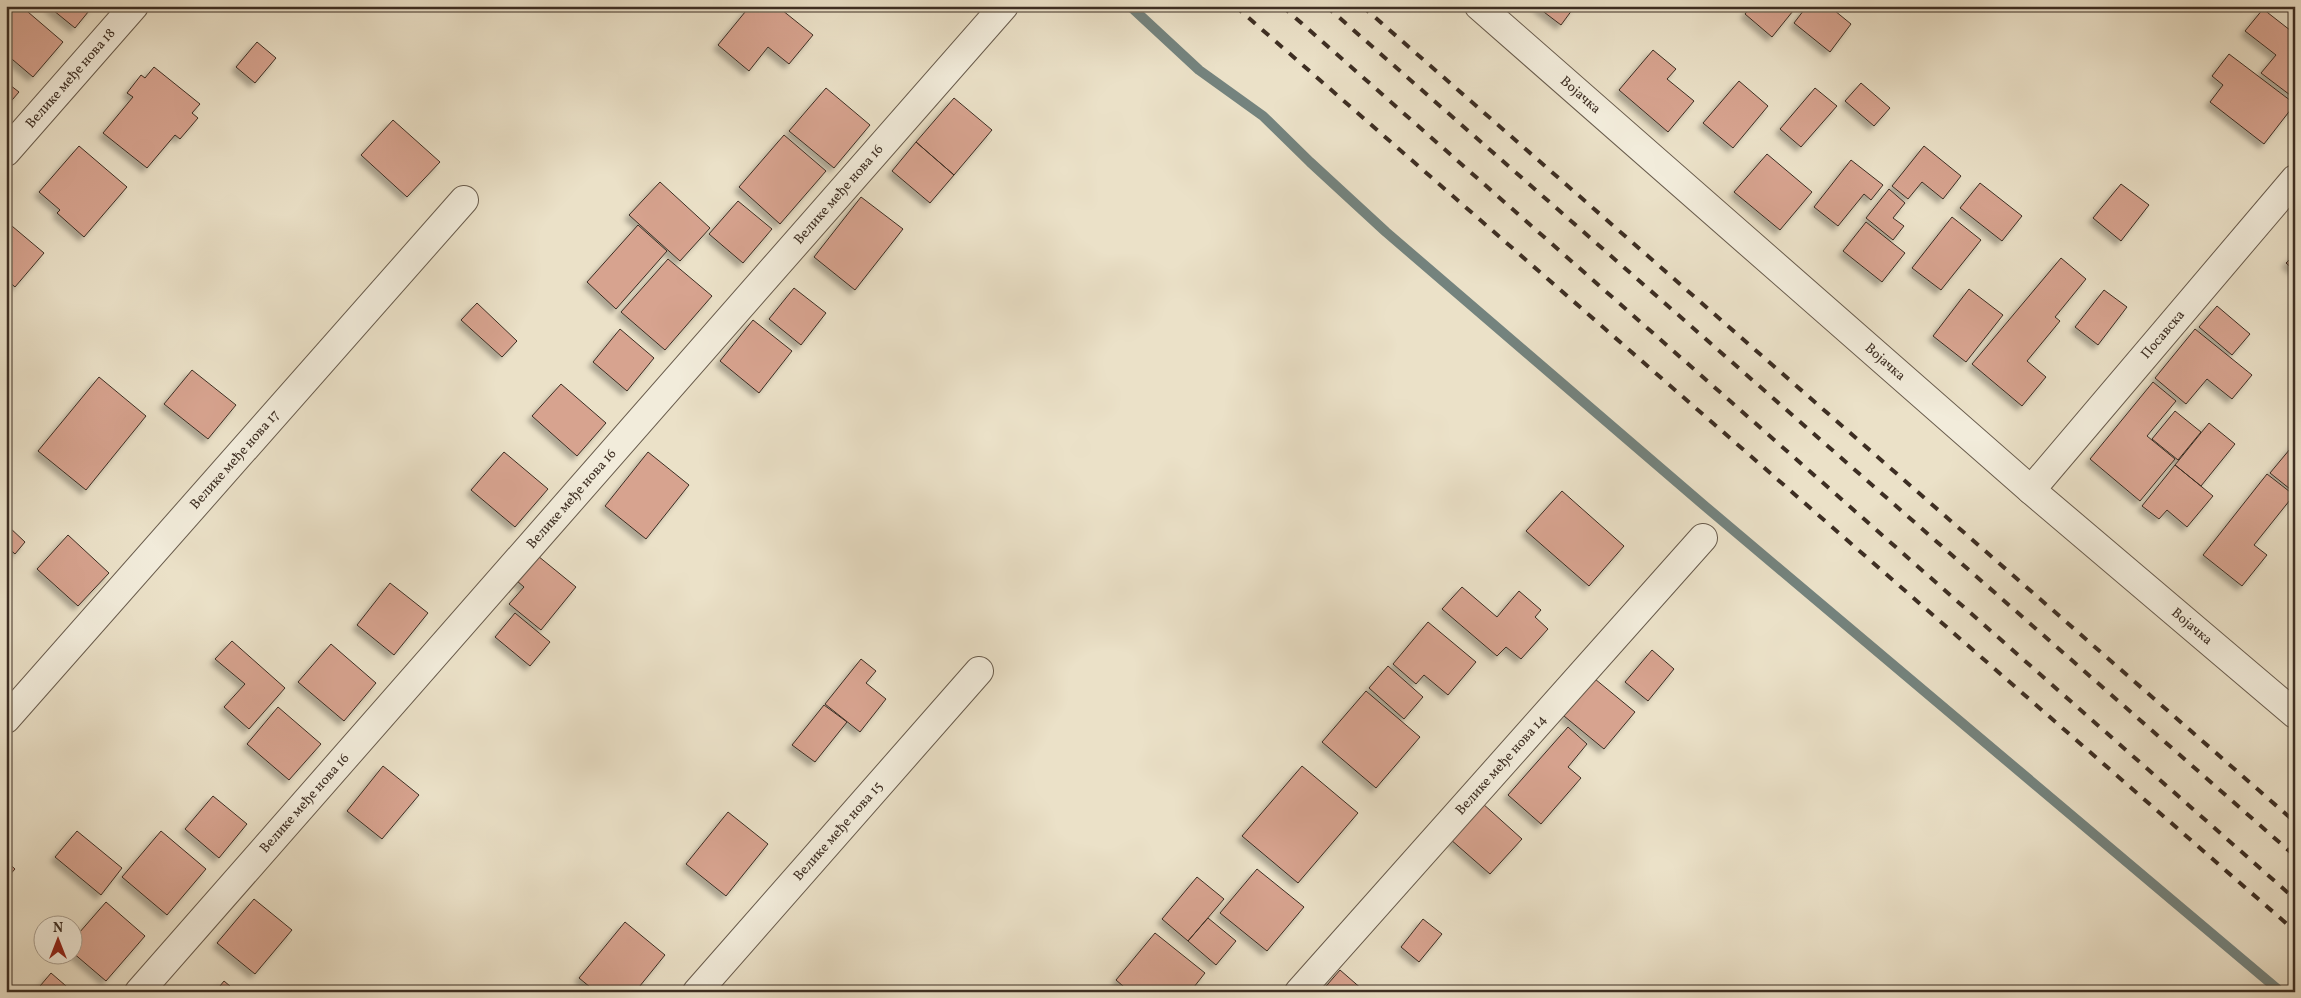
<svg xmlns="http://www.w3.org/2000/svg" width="2301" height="998" viewBox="0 0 2301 998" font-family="Vollkorn,serif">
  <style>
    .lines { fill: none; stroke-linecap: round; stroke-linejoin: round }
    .stream { stroke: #74837e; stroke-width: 10 }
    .building { fill: #d7a38f; stroke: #3d2e23; filter: url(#shadow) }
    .street-casing { stroke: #685b4c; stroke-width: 30 }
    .street { stroke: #f2ecdb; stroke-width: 28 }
    .rail { stroke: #3d2e23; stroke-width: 4; stroke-dasharray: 9 9; stroke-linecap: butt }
    .labels { text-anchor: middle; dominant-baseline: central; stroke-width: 4; stroke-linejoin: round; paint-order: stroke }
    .street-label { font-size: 14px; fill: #3d2e23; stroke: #f2ecdb }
  </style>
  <defs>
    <filter id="shadow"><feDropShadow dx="-4.5" dy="4.5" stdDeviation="2.5" flood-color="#0004"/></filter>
  </defs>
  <rect width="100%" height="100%" fill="#ebe1c8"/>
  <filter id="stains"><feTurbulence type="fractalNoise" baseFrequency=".004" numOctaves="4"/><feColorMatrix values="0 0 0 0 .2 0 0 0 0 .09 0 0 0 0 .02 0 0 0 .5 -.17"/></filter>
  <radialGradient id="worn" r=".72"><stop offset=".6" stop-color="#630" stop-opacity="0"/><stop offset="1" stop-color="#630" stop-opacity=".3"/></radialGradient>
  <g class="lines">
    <path class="stream" d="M1130 6 1199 70 1263 116 1310 162 1386 232 1706 507 2281 992"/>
  </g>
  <path class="building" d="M14 6H21L63 42 33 77 6 54V15Z
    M48 6H93L75 28Z
    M750 6H777L813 35 789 64 768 47 749 71 718 45Z
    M1536 6H1575L1561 25Z
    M1751 6H1797L1772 37 1745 14Z
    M1807 6H1829L1851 24 1830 52 1794 23Z
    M2263 9 2295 34 2294 98 2261 73 2276 55 2245 31Z
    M257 42 276 58 255 83 236 67Z
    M1653 50 1676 69 1667 79 1694 101 1668 132 1619 90Z
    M2229 54 2295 104 2264 144 2210 102 2223 85 2212 76Z
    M154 67 200 104 192 113 198 118 180 139 175 135 147 168 103 133 133 97 127 93 141 75 145 78Z
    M1739 81 1768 106 1733 148 1703 123Z
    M6 82 19 92 6 107Z
    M1861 83 1890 108 1874 126 1845 101Z
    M826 88 870 125 834 168 789 131Z
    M1815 88 1837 106 1801 147 1780 129Z
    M954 98 992 130 954 175 916 142Z
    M393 120 440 162 407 197 361 155Z
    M784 135 826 171 780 224 739 187Z
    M916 142 954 175 930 203 892 171Z
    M79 146 127 187 84 237 57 213 60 210 39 192Z
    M1924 146 1961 176 1943 199 1922 182 1908 199 1892 186Z
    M1767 154 1812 192 1780 230 1734 192Z
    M1851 160 1883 185 1871 200 1864 194 1838 226 1814 207Z
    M660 182 710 228 680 261 629 215Z
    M1980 183 2022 216 2002 241 1960 208Z
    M2121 184 2149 205 2121 241 2093 218Z
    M1889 189 1905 203 1893 218 1904 226 1893 240 1866 218Z
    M861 197 903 229 855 290 814 257Z
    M738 201 772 229 743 263 709 234Z
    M1952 217 1981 240 1941 290 1912 268Z
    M6 221 44 253 15 287 6 279Z
    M1866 222 1905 253 1882 282 1843 251Z
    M638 225 667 251 616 309 587 282Z
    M2295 254V271L2286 263Z
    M2061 258 2086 279 2055 317 2060 321 2027 361 2046 377 2022 406 1972 364Z
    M668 259 712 296 665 350 621 312Z
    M794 288 826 313 801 345 769 319Z
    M1969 289 2003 315 1966 362 1933 336Z
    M2104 290 2127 307 2098 345 2075 327Z
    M477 303 517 341 502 357 461 320Z
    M2217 306 2250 334 2232 355 2199 327Z
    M753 320 792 351 759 393 720 361Z
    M620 329 654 358 627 391 593 362Z
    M2195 329 2252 375 2232 399 2207 379 2186 404 2155 378Z
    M192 370 236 405 208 439 164 404Z
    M99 377 146 416 86 490 38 451Z
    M2153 382 2176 401 2147 436 2175 459 2140 501 2090 459Z
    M561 384 606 423 577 456 532 416Z
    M2175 411 2201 432 2178 460 2152 439Z
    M2209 423 2235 444 2201 486 2175 465Z
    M2295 443V493L2270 473Z
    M504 452 548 489 515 527 471 490Z
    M648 452 689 485 646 539 605 506Z
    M2175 465 2213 496 2187 527 2167 510 2159 519 2142 506Z
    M2267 474 2294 495 2254 545 2267 555 2242 586 2203 555Z
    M1562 491 1624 546 1589 586 1526 531Z
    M8 526 25 542 15 554 6 546V529Z
    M68 535 109 573 78 606 37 569Z
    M538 556 576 587 541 630 509 604 524 587 517 581Z
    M390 583 428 613 394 655 357 625Z
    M1462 587 1497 617 1519 591 1541 610 1535 617 1548 629 1521 659 1506 647 1497 656 1442 609Z
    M515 613 550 642 530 666 495 637Z
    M1428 622 1476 662 1448 695 1424 675 1416 684 1393 664Z
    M232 641 285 688 249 729 224 707 245 684 215 659Z
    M331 644 376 683 344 721 298 682Z
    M1652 650 1674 669 1648 701 1625 682Z
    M861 659 876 671 866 683 886 699 860 732 825 704Z
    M1388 666 1423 697 1404 719 1369 688Z
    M1595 679 1635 712 1604 749 1564 716Z
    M1366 691 1420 737 1376 788 1322 742Z
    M824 705 847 722 815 762 792 745Z
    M278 707 321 744 289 780 247 744Z
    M1568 727 1587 744 1568 767 1581 778 1541 824 1508 795Z
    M383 766 419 795 382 839 347 811Z
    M1302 766 1358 813 1298 883 1242 836Z
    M213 796 247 824 219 858 185 829Z
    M1482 803 1522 839 1490 874 1450 839Z
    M728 812 768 844 726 896 686 864Z
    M77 831 122 868 101 895 55 857Z
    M161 831 206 869 167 915 122 877Z
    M6 861 15 869 6 879Z
    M1257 869 1304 907 1267 951 1220 913Z
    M1197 877 1224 899 1188 941 1162 919Z
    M254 899 292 930 255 974 217 943Z
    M106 902 145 936 106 981 72 952V941Z
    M1208 918 1236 941 1216 965 1188 941Z
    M1423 919 1442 934 1419 962 1401 947Z
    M625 922 665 955 635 992H596L579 978Z
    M1155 933 1205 973 1190 992H1130L1116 980Z
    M1340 970 1363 990 1361 992H1321Z
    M51 973 73 992H35Z
    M224 981 237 992H215Z"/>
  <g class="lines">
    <g class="street-casing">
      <g id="street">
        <path id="s1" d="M1479 6 2031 490 2295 714"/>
        <path id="s2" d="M6 152 134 6"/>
        <path id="s3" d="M2031 490 2295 179"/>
        <path id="s4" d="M6 719 464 200"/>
        <path id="s5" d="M139 992 1004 6"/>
        <path id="s6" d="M697 992 979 671"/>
        <path id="s7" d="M1299 992 1703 538"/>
      </g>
    </g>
    <use href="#street" class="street"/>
    <path class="rail" d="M1235 6 2295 931
      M1282 6 2295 899
      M1326 6 2295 856
      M1362 6 2295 822"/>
  </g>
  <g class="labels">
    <g class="street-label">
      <text stroke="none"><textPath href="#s2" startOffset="98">Велике међе нова 18</textPath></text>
      <text stroke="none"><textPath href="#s1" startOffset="135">Војачка</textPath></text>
      <text stroke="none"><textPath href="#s5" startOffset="1061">Велике међе нова 16</textPath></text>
      <text stroke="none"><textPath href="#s3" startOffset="204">Посавска</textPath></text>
      <text stroke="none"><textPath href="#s1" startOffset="540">Војачка</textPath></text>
      <text stroke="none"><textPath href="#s4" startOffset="346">Велике међе нова 17</textPath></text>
      <text stroke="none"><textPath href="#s5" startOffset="656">Велике међе нова 16</textPath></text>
      <text stroke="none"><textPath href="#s1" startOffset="945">Војачка</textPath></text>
      <text stroke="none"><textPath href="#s7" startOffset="304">Велике међе нова 14</textPath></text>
      <text stroke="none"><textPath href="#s5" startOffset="251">Велике међе нова 16</textPath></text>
      <text stroke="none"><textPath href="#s6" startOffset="214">Велике међе нова 15</textPath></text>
    </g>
  </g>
  <rect width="2301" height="998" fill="none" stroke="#ebe1c8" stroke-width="25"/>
  <rect x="8" y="8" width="2286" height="983" fill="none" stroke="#3d2e23" stroke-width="2.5"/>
  <rect x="12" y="12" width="2276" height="973" fill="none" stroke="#3d2e23"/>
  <g transform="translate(58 940)"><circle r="24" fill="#f2ecdb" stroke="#aaa091"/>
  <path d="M0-4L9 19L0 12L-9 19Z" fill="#8f2418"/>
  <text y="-8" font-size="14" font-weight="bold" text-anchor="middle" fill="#3d2e23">N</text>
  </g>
  <rect width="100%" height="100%" filter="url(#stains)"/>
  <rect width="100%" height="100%" fill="url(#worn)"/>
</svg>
